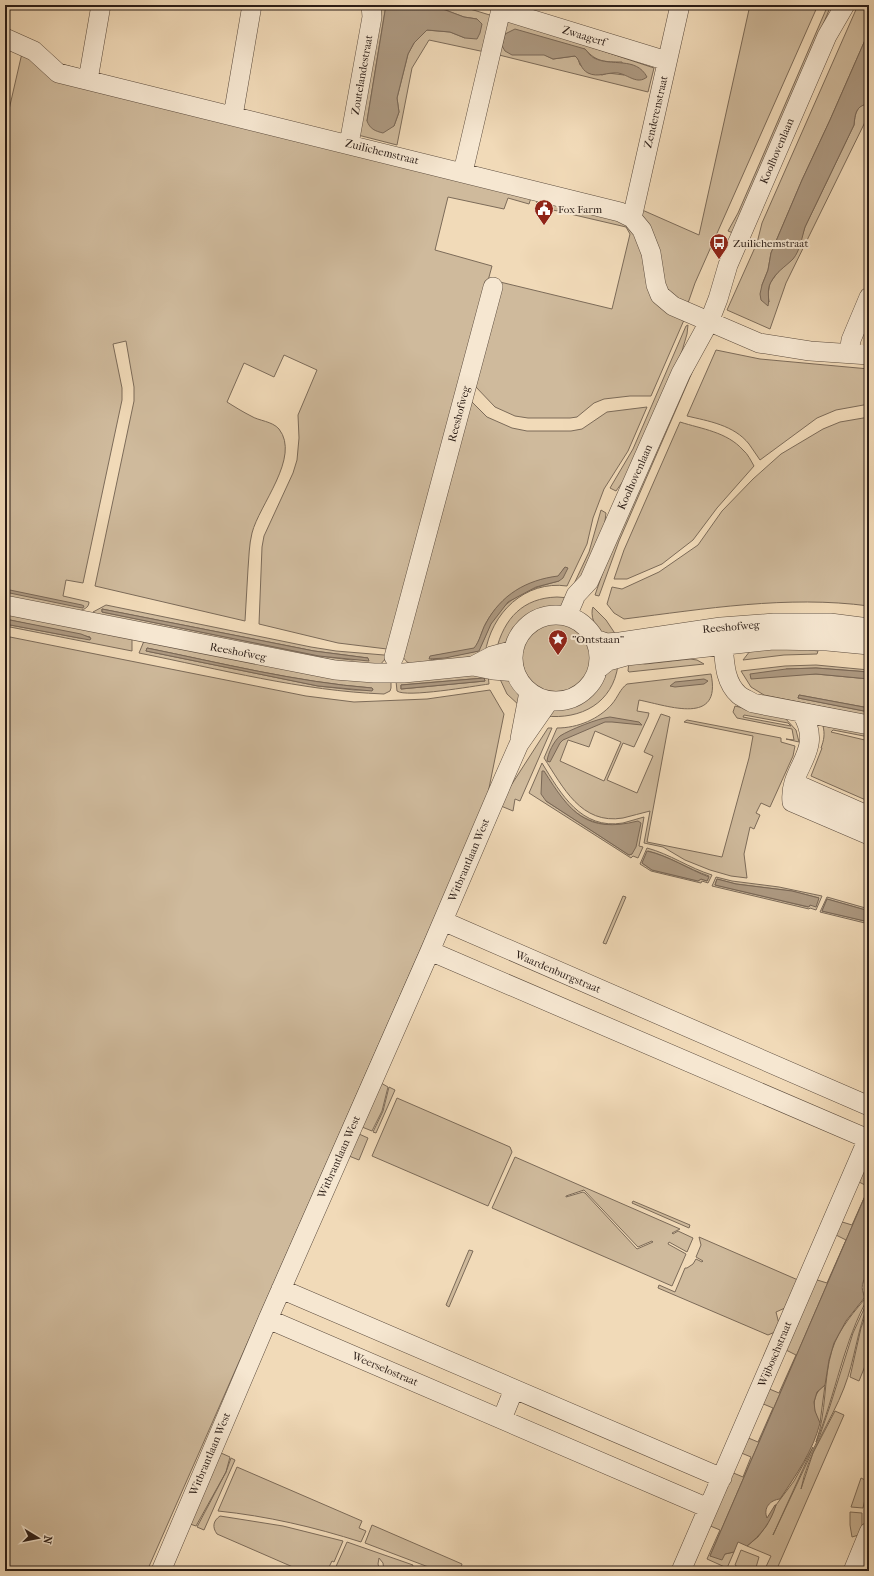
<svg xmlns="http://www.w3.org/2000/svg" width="874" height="1576" viewBox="0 0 874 1576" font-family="'IM FELL French Canon',serif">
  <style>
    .green { fill: #cfba9c; stroke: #7c6b59; fill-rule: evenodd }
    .water { fill: #ad9981; stroke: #796756 }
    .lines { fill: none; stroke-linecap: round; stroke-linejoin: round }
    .minor-casing { stroke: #5c4c3e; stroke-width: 20 }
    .minor { stroke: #f6e7d1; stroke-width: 19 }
    .labels { text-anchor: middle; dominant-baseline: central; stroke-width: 4; stroke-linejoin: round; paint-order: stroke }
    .street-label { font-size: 11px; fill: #2a1c16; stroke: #f6e7d1 }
    .poi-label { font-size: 11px; fill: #2a1c16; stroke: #f6e7d1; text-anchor: start }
  </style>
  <rect width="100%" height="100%" fill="#f1dab8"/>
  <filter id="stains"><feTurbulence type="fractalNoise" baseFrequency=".005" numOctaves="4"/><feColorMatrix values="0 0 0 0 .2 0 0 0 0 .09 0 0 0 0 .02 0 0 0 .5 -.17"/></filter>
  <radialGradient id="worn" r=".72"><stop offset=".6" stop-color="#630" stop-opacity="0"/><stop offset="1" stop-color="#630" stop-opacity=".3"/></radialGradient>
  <path class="green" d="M376 5H386L367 121 394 126 399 112 397 98 408 54 414 43 426 30 450 32 465 38 477 19 464 17 432 5H457L493 16 485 52 429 40 412 68 397 145 358 135Z
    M750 5H818L695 283 687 306 670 297 638 215 640 209 699 235Z
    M828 5H831L827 15 733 233 728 231 738 213 758 167Z
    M858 5H869V31L830 120 802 180 771 253 768 270 762 285 769 302 768 294 770 283 781 268 797 252 805 227 854 125C855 114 856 106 868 103L869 114 786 283 770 329 727 310 757 243 762 223Z
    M504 18 654 68 648 92 495 54ZM585 49C596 62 605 62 622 62L624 75 608 73 602 75 580 65 578 59 575 56 553 59 545 55Z
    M22 53 532 195 529 204 508 198 504 209 448 197 435 250 492 266 387 649 338 643 259 624 262 547 264 536 293 473 297 460 299 438 298 415 317 370 284 355 274 377 244 363 227 402C235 407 243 412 251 416 259 421 272 421 279 429 301 457 259 505 252 533 249 545 249 557 248 569 247 586 246 604 245 621L95 586 134 401V387L126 341 113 344 122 388V400L83 583 66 580 63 596 89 602C89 608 83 610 78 611L5 597V127Z
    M538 197 629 223 684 320 651 396H630L604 399 594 403 577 417 570 418H528L515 416 495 407 475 386 471 401 487 417 512 428 527 431H571L582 429 607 412 647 407 628 451 604 489 593 518 587 544 567 586C525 580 491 613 485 654 470 656 423 668 411 664 407 663 404 659 402 655L500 282 612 309 630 234 626 227 536 206ZM565 567 559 581C531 588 505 597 490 625 486 634 483 643 478 651L431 660 432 656 474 649C480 641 481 632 486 623 501 596 527 580 558 577Z
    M688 325 687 334 682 351 629 473 616 491 610 488 633 449 686 326Z
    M716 350 760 359 869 369V404L836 410 817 418 760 460C756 455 753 449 749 444 734 425 708 421 687 416Z
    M696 356 694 368 619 541 599 596 595 595 606 563Z
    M869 417V606C787 595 705 609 624 619L614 613 607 604 612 587 622 589 659 572 698 545 722 511 753 479 781 454 823 429 840 422Z
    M680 422C702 429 727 432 743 450 748 454 751 461 754 466L717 508 693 540 662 564 627 579H614L624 550Z
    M601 510 606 513 604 529 586 572 573 586 589 552Z
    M557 597 571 598 561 606 542 610 527 618 518 628 508 643 496 651C504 618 523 598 557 597Z
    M106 605 311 647 336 651 384 655 387 657 379 666 358 665 97 615 93 612ZM102 609 314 651 368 658 352 660 319 656 102 612Z
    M593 607 606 620 616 635C612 634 607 634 603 633 594 629 590 614 593 607Z
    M5 614 132 638V651L5 626V624L79 638 90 637 5 619Z
    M522 657a36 36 0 1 1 72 0a36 36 0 1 1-72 0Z
    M5 636 306 696 354 702 427 699 490 690 504 714 487 798 147 1571H5Z
    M144 641 391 681V688L390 691 384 694C302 691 219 669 139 653ZM147 648C221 663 296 682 372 688L373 690H354L318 686 146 651Z
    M790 647 818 651 817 654 784 655 743 660 750 651Z
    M690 659 697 660 704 664 629 672 628 671 629 661 645 664Z
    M618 665C613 703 581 720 545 716L557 707 575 703 585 697 595 689 606 673Z
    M816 665 869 670V672L816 668 786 669V675L816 674 869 679V708L799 695 798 698 869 712V716L764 695 751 687 741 671 785 666Z
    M488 674 489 684C474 686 406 698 397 691L396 681ZM484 678 485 681 401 689V685Z
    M711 674C722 726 669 706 639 700L637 711 649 713 648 717 634 747 623 743 607 780 637 793 653 756 644 752 661 714 670 717 647 842 722 857 749 758 753 736 684 722 687 720 781 738V742L795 746 793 756 770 807 761 803 756 813 760 815 754 829 750 827 744 854 747 878 731 876 710 870 685 860 663 847 644 843 650 811C641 813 632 816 623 818 581 825 563 787 544 758L557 728C578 728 599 719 612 704 618 697 620 689 627 684ZM595 731 621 742 604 781 560 761 568 740 589 747Z
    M499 677C520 682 521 684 521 707L507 694Z
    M735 706 785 718 796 730 799 742 786 739 794 740 792 729 737 718 733 712ZM744 715 788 723 791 726 748 718 743 717Z
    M823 726 869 732V737L833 730 831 732 869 741V798L868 801 811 776 822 748H821C824 740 825 734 823 726Z
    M548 728H552L520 801 515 799 513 811 501 806 510 787Z
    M542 763C561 794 581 830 623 823 630 821 637 819 644 817L639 846 643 847 638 858 633 856 631 858 529 793ZM561 797C576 818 598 827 624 825L632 854 629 855 546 801Z
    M647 848C670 854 689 868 712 875L708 883 702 881 701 883 651 871 640 864ZM648 851C669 856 688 869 709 876L707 881 701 879 698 881 652 870 642 863Z
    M716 877 732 881 779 887 822 896 816 910 810 908 809 909 712 886ZM717 879 736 884 792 891 819 898 808 907 715 885Z
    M623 896 626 897 606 944 603 943Z
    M827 897 869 909V911L827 899 822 911 869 922V924L820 912Z
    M381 1083 388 1087 382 1111 372 1131 362 1127Z
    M389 1087 395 1090 376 1133 373 1132 383 1111Z
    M397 1098 510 1147 512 1152 488 1206 372 1156Z
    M359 1134 368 1138 359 1160 349 1156Z
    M515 1157 680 1229 672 1233 673 1234 678 1231 693 1238 687 1252 669 1242 668 1244 686 1254 672 1286 492 1208ZM584 1190 638 1247 652 1241 653 1242 637 1249 585 1193 583 1192 566 1197V1196Z
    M863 1167 869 1170V1187L710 1556 725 1554 734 1552 727 1568 707 1559 720 1530 708 1525 731 1472 743 1477 751 1457 739 1452 746 1437 758 1442 773 1408 761 1403 767 1388 779 1393 796 1355 784 1349 814 1279 827 1283 846 1240 834 1234 839 1221 852 1225 869 1187 857 1181Z
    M633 1201 690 1225 689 1228 632 1203Z
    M699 1237 798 1280 785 1308 776 1312 779 1324 775 1332 768 1335 658 1288 659 1285 675 1292 685 1268H687L693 1264 696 1259 702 1262 703 1261 696 1257 701 1245Z
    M469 1250 473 1251 449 1307 446 1305Z
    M869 1294V1296C843 1342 836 1394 816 1442 827 1412 823 1380 832 1350 839 1328 855 1311 869 1294Z
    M869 1298V1302C857 1330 855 1360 844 1388 831 1422 808 1452 801 1489L813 1453 835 1411 844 1415 776 1571H764L771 1556 747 1546 758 1537 767 1525 776 1505 794 1481 813 1447 773 1535 820 1435 830 1406 853 1333Z
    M869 1305V1356L859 1381 850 1377 861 1328Z
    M825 1385 820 1423C812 1411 811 1394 825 1385Z
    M221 1453 230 1457 226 1472 196 1526 190 1524Z
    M231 1458 235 1460 204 1530 197 1527 226 1472Z
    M237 1467 362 1521 359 1528 366 1531 361 1542C314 1527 267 1516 218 1511Z
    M861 1478 869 1482 863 1508 851 1507Z
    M850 1512 862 1513V1534L852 1537 850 1525Z
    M220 1516 283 1526 343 1541 334 1562 332 1561 328 1569 322 1571H302L217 1534C212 1527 213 1521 220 1516Z
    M372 1525 462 1564 460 1571H439L365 1543Z
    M347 1542 413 1565 411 1571H384L383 1563 379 1558 378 1564 380 1571H369L364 1569 334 1571Z
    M741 1550 759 1557 755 1571H743L735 1565Z"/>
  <path class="water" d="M386 5H432L464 17 477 19 482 24 480 33 477 39 465 38 450 32 427 30 414 43 408 54 397 98 399 112 394 126 383 133C375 131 370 129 367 121Z
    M515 29 585 49C588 52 590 56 594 58 611 67 636 56 647 77 637 85 629 75 618 73 607 72 598 78 588 73 580 69 581 61 575 56L553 59 544 55H512L505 51 502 46 505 34Z
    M869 31V104C856 105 855 114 854 125L805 227C802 237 800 251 793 259 785 267 776 272 771 282 766 290 770 298 768 306L761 300 760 294 762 285 768 270 771 253 802 180 830 120Z
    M565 567 568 568 563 578 559 581 536 587 508 602 491 624 479 651 445 658 429 659 430 656 474 648C480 641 481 632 486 623 501 595 526 580 558 576Z
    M5 589 82 605 84 606 83 608 77 607 5 592Z
    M102 609 314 651 368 658 369 661 319 656 102 612Z
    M5 619 81 634 91 638 90 640 79 638 5 624Z
    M147 648C221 663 296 682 372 688L373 689 372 691 318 686 146 651Z
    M816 668 869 672V679L816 674 751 679 750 674 786 669Z
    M484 678 485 681 401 689V685Z
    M704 679 708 681 704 684 675 687 670 686 675 682Z
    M799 695 869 708V712L798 698Z
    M610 717 639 722 642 725 612 722H605L563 740 560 743 550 762 547 761C548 753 554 741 560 736 569 730 599 718 610 717Z
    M542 771H544C570 812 586 834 638 821L641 823 636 847 632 854 629 855 546 801 541 794Z
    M647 851C669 856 688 869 709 877L707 881 701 879 698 881 652 870 642 863Z
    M717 879 736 884 792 891 819 898 816 907 810 905 809 907 715 885Z
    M827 899 869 911V922L822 911Z
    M869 1187V1274C862 1280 860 1288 865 1297L846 1321 834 1343 829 1360 825 1385 817 1392 814 1402 815 1411 820 1423C813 1451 796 1475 780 1499 770 1500 763 1508 767 1518L775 1505H776C771 1522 761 1535 747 1546L738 1542 734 1552 725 1554 722 1560 710 1556Z"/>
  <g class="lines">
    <g class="minor-casing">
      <path id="minor" d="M501 10 667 61
        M5 38 34 51 58 73 620 212 632 218 642 230 651 253 656 285 660 295 673 306 759 343 810 351 869 355
        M88 80 101 5
        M233 116 252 5
        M349 144 372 17 371 5
        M463 172 502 5
        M632 218 680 5
        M849 353 851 340 869 297
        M5 605 335 670 374 673H404L473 666 493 670 515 672
        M513 658a43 43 0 1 1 86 0a43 43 0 1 1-86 0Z
        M567 616 576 595 589 581 681 373 709 322 718 299 728 265 827 36 845 5
        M722 634C725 655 722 680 739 695 743 698 748 700 753 703L869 725
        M595 639 606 643 620 642 721 627 774 623H830L869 628
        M394 657 493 287
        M473 666 492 656 514 650
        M598 669 608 661 626 656 773 640 827 641 869 645
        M801 712C826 751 788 767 792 802L869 835
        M520 739 529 692
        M794 783 869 816
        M443 921 869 1106
        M430 951 868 1139
        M281 1289 722 1478
        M268 1319 708 1508
        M502 1419 514 1389
        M161 1571 268 1319 430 951 504 778 519 744 549 701
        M681 1571 869 1136
        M853 1571 869 1532"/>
    </g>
    <use href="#minor" class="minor"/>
  </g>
  <defs>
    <g id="civic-pin" transform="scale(1)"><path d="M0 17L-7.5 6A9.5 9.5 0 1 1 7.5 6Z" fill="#8f2418" stroke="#f6e7d1"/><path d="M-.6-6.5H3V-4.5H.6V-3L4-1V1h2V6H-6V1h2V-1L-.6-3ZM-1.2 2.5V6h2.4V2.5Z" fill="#fff"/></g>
    <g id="bus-pin" transform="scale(1)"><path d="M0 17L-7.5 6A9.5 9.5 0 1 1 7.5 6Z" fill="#8f2418" stroke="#f6e7d1"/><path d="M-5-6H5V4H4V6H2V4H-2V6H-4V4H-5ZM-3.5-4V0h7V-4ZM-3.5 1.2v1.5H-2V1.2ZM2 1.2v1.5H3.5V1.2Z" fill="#fff"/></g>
    <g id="sight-pin" transform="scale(1)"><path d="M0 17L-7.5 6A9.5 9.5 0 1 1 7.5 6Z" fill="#8f2418" stroke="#f6e7d1"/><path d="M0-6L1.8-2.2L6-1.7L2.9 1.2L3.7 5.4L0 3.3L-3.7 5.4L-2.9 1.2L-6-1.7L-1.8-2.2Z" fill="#fff"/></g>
  </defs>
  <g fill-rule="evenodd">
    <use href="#civic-pin" x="544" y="209"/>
    <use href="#bus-pin" x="719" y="243"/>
    <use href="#sight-pin" x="558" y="639"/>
  </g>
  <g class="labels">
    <g class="street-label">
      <text transform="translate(584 36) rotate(17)">Zwaagerf</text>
      <text transform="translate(362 75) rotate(-80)">Zoutelandestraat</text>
      <text transform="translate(656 112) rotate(-77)">Zenderenstraat</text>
      <text transform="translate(777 151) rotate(-67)">Koolhovenlaan</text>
      <text transform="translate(382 152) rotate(14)">Zuilichemstraat</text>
      <text transform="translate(459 414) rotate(-75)">Reeshofweg</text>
      <text transform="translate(635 477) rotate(-66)">Koolhovenlaan</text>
      <text transform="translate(731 627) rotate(-5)">Reeshofweg</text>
      <text transform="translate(238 652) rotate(11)">Reeshofweg</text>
      <text transform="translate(469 860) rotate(-67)">Witbrantlaan West</text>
      <text transform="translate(558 972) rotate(23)">Waardenburgstraat</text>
      <text transform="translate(339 1157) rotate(-66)">Witbrantlaan West</text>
      <text transform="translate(775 1354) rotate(-67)">Wijboschstraat</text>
      <text transform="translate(385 1369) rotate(23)">Weerselostraat</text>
      <text transform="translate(210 1454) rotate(-67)">Witbrantlaan West</text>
    </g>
    <g class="poi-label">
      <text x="558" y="209">Fox Farm</text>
      <text x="733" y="243">Zuilichemstraat</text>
      <text x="572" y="639">"Ontstaan"</text>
    </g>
  </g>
  <rect width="874" height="1576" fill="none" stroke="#f1dab8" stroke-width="20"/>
  <rect x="6" y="6" width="862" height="1564" fill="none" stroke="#2a1c16" stroke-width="2"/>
  <rect x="10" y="10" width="854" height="1556" fill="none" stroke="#2a1c16"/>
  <g transform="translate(38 1538) rotate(100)" stroke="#f6e7d1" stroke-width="3" paint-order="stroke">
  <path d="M0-3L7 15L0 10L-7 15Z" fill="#2a1c16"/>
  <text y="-6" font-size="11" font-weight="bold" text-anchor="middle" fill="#2a1c16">N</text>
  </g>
  <rect width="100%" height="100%" filter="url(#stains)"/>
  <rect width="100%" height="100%" fill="url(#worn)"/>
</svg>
